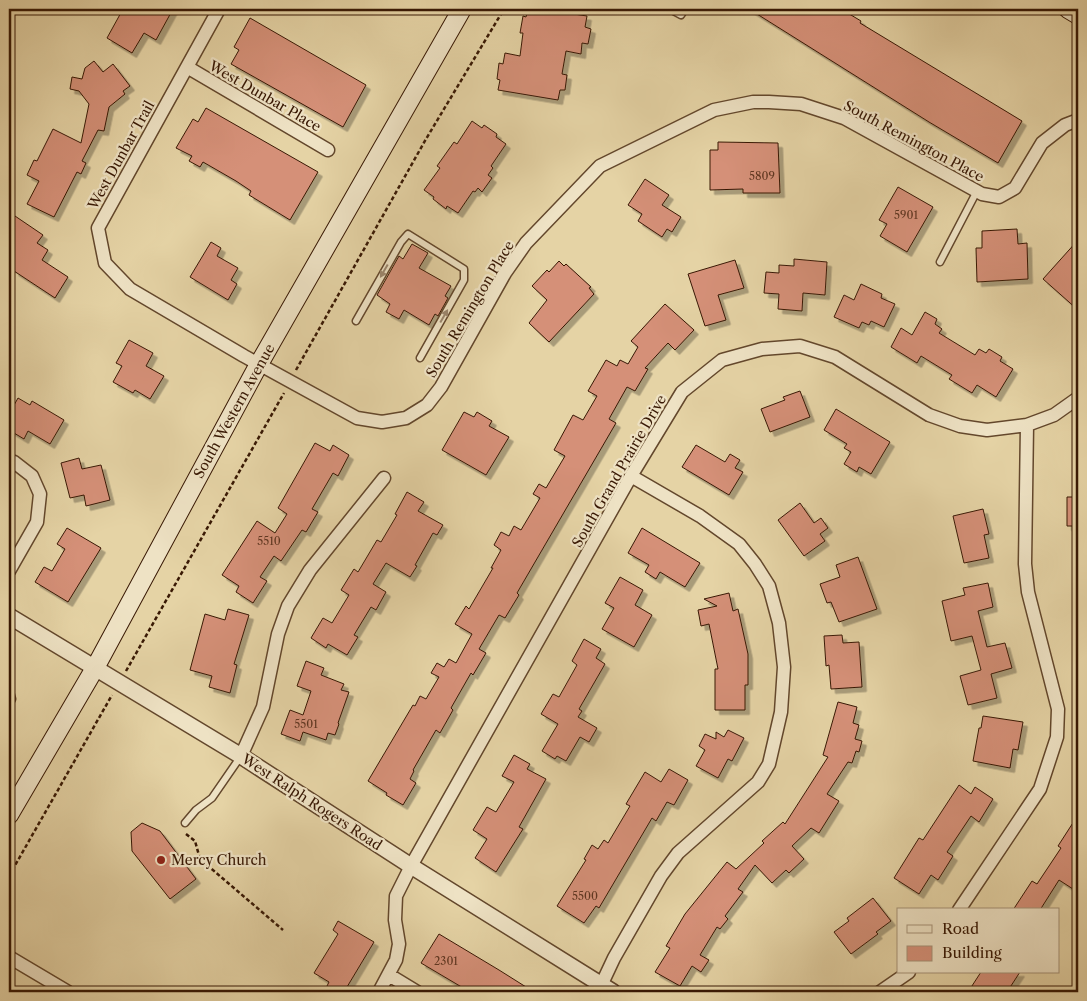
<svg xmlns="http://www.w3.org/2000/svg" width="1087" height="1001" viewBox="0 0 1087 1001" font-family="'Libre Caslon Text',serif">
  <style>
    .building { fill: #d59078; stroke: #381804; filter: url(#shadow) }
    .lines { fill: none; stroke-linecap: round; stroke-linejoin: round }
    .service-casing { stroke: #63472c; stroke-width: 9 }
    .minor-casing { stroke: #63472c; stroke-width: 15 }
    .tertiary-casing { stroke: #63472c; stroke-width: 18 }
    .secondary-casing { stroke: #381804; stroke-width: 20 }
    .path { stroke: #381804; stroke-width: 2.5; stroke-dasharray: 4 2.5; stroke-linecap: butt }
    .service { stroke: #eee2c4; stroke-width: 6 }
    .minor { stroke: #eee2c4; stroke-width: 12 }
    .tertiary { stroke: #eee2c4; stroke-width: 15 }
    .secondary { stroke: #eee2c4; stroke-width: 18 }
    .oneway { fill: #9c876e }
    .poi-dot { fill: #8f2418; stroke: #eee2c4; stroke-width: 2 }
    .labels { text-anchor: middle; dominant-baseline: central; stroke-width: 4.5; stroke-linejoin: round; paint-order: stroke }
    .number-label { font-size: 11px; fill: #5f3621 }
    .street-label { font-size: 14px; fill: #381804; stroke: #eee2c4 }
    .poi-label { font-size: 14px; fill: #381804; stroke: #eee2c4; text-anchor: start }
  </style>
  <defs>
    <filter id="shadow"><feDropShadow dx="4.5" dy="4.5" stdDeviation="0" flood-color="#0004"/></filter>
  </defs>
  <rect width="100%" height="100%" fill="#e5d3a5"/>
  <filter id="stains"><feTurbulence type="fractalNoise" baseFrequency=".004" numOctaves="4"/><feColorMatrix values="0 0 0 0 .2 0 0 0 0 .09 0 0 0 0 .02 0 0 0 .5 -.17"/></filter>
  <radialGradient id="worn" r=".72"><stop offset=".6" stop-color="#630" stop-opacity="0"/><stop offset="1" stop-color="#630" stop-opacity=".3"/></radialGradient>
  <path class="building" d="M123 9H173L156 40 144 33 132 53 107 38Z
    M528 9H541L587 16 585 27 591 29 588 44 582 43 581 54 566 51 562 74 567 75 565 90H560L558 100 498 90 500 80 497 79 499 63 503 64 505 53 520 56 523 33H520L523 16 526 17Z
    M749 9H841L861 21 860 23 1022 121 998 163 929 122Z
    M250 18 366 85 343 127 231 64 239 50 234 47Z
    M94 61 103 72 113 64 130 86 123 91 125 94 109 107 104 131 98 130 82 161 86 163 81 174 77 172 54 217 27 204 39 181 27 175 34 160 37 161 53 129 81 143 89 104 79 91 70 89 72 77 82 79 85 68Z
    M206 108 318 172 290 220 249 195 251 191 236 181 203 162 200 167 189 161 192 156 176 148 193 119 198 122Z
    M472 121 482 128 484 125 497 134 496 137 506 144 491 166 493 168 488 175 492 178 482 192 478 188 475 192 473 191 458 213 447 206 446 209 433 199 434 197 424 190 440 168 437 166 454 142 457 144Z
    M718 142 778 143 780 193H743V189L710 190V150H718Z
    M645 179 669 195 662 205 681 217 672 232 667 229 662 237 638 221 642 214 628 205Z
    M898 187 933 207 907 252 880 236 887 224 879 220Z
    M15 216 43 235 37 243 48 250 42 260 68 277 55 298 14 271 15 270 9 266V226Z
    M1017 229 1018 244 1027 243 1028 279 977 282 976 248H982V231Z
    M1078 240V310L1043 279Z
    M211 242 221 248 217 256 238 268 231 280 237 284 228 300 190 277Z
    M412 244 428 253 419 268 451 286 445 296 448 298 438 316 435 314 429 325 404 310 399 319 386 312 390 304 377 295 399 256 403 259Z
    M794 259 827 262 825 295 803 293 802 311 778 309 779 294 764 293 766 272 779 273V265L794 266Z
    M735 260 744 288 718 295 726 320 705 326 688 274Z
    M559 261 564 266 566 264 591 287 589 288 594 294 549 342 529 323 547 300 532 286 547 270 549 272Z
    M861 284 882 294 881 298 895 304 884 327 871 321 869 325 862 322 859 328 834 317 844 295 854 300Z
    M665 304 694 330 675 350 668 343 645 368 648 369 635 391 627 387 609 419 616 423 517 593 519 595 505 618 499 615 479 649 486 653 473 675 471 673 451 708 453 710 440 733 436 730 413 770 414 771 410 779 416 783 403 805 386 795 387 793 368 781 413 705 415 706 420 696 426 699 439 677 431 673 437 663 444 667 449 659 456 663 472 634 455 624 466 606 469 609 493 568H491L501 550 494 545 501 532 509 536 514 526 521 530 540 498 533 494 539 484 546 488 565 456 554 450 573 415 583 420 597 396 588 391 606 360 617 366 620 360 628 364 638 347 631 341Z
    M925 312 937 319 935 324 942 329 939 333 975 355 979 349 986 353 989 349 1002 357 1000 361 1013 369 996 397 977 385 972 393 949 379 952 375 921 356 917 363 891 347 901 328 912 335Z
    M129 340 153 353 146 366 164 376 150 399 135 390 133 393 113 382 122 366 116 363Z
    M800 391 810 417 770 432 761 409 785 400 783 397Z
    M18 398 30 405 32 401 64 420 50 444 28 431 24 439 9 430V404L13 407Z
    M836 409 890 442 871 474 859 467 857 472 844 464 851 452 844 448 847 444 824 430Z
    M464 412 474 417 477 412 492 421 489 426 509 437 486 475 442 450Z
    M315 443 330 451 333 445 349 455 338 476 333 473 312 509 318 512 306 532 302 530 281 561 274 556 260 577 267 581 253 603 236 592 239 586 222 575 257 521 275 533 287 514 278 508Z
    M696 445 725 462 730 454 740 460 735 468 743 472 729 495 682 467Z
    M79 458 82 469 101 465 110 500 86 506 84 495 70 498 61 463Z
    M407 492 424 502 418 511 443 525 437 535 433 533 415 565 417 566 410 577 386 563 373 584 386 592 376 610 371 607 354 635 358 637 347 655 328 644 326 648 311 638 323 618 332 623 349 595 341 590 354 569 358 572 377 540 381 542 397 515 395 514Z
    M1067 497H1078V526H1067Z
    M800 503 814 523 821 518 828 528 820 534 825 541 804 556 778 520Z
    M983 509 989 534 984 535 989 558 964 563 953 516Z
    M67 528 101 548 68 602 35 582 44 567 52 571 65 549 57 544Z
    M642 528 700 563 685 587 660 572 656 579 645 572 649 565 628 553Z
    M858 557 877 609 839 622 831 602 827 603 820 584 840 577 836 565Z
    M620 577 643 590 635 605 652 615 634 647 602 629 614 608 605 603Z
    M988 583 993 607 978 611 987 647 1005 643 1012 668 991 674 997 698 968 705 960 676 981 670 972 636 951 641 942 601 965 595 963 588Z
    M729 593 733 611 738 609 748 654V685H745V710H715V669H718L709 624 701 626 698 610 717 606 704 599Z
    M228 609 249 615 234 664 237 665 230 693 209 687 212 676 190 670 205 614 225 620Z
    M842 635 843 643 859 642 862 687 831 689 829 665 826 666 824 636Z
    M584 639 601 649 596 658 605 664 579 709 582 711 578 717 597 728 589 742 580 737 566 761 557 756 555 759 542 751 558 724 541 714 553 694 559 697 577 665 572 661Z
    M306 661 324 668 321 675 344 684 341 690 349 692 338 723 339 724 335 735 328 733 326 740 303 732 300 741 281 734 290 710 303 715 311 691 297 686Z
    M838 702 857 707 853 723 859 725 855 739 862 741 859 752 856 751 852 763 848 762 827 794 839 801 819 833 811 828 792 846 804 859 789 873 786 870 772 883 755 865 738 889 743 892 725 916 728 919 720 929 717 927 700 955 709 960 701 972 692 966 680 986 655 972 670 948 666 946 685 914 727 862 736 869 764 843 762 841 783 822 785 824 828 757 823 755Z
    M983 716 1023 722 1018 750 1013 749 1010 768 973 761 979 728H981Z
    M728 730 744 738 732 761 728 759 718 778 696 766 705 750 699 746 705 734 716 739V732L724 737Z
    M514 755 530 764 527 769 546 779 519 827 523 829 496 872 475 858 487 839 473 830 487 807 496 812 514 782 502 776Z
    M669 769 688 780 674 805 667 802 656 821 652 818 599 908 596 906 584 923 557 906 586 860 584 859 592 845 598 849 604 840 608 843 630 806 626 804 645 772 661 782Z
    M959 785 971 794 975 787 993 799 979 822 971 816 947 852 953 856 938 880 931 875 919 894 894 878 919 838 923 840Z
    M1078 815V881L1073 889 1059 880 1040 910H1013L1032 881 1037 884 1061 848 1058 846Z
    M142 823 160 831 196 879 170 899 132 851 131 832Z
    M873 898 891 921 876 932 878 934 851 954 834 932 849 921 847 918Z
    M338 921 374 942 344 992H333L326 988 329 982 314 973 338 934 333 930Z
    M439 934 499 970 534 992H470L421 963Z
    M981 972H1020L1007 992H968Z"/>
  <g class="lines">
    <g class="service-casing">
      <path id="service" d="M670 9 681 15 685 9
        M940 262 977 191
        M356 321 401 242 408 234 464 269V280L420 358
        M9 688 12 699 9 705
        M185 823 196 810 212 798 241 756"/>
    </g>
    <g class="minor-casing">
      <path id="minor" d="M219 9 98 228 105 263 130 289 244 356 357 418 382 422 406 418 427 405 441 387 505 273 526 243 600 166 714 110 753 102H769L801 104 844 118 982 194 999 197 1015 188 1042 143 1065 125 1078 120
        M187 67 328 150
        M9 460 14 462 32 476 40 494 37 522 9 571
        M241 756 263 707 278 634 288 606 310 570 384 478
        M959 910 1040 789 1057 737 1058 709 1028 592 1025 564 1027 425
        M9 957 68 992
        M389 975 417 992
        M379 992 396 960 399 944 395 920 396 896 411 866 631 476 682 392 722 360 762 349 800 346 835 357 929 415 960 426 987 430 1027 425 1054 415 1078 398
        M598 992 614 958 661 876 678 853 758 782 769 764 781 712 784 667 779 623 769 586 755 564 739 544 700 516 631 476
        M880 992 909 972"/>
    </g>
    <g class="tertiary-casing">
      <path id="tertiary" d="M9 616 241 756 411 866 613 992"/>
    </g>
    <g class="secondary-casing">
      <path id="secondary" d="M1068 9 1078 15
        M9 815 95 668 259 364 462 9"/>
    </g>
    <path class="path" d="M296 370 426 139 504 9
      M126 671 284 393
      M186 834 195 841 200 859 283 930
      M191 862 201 860
      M9 876 112 695"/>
    <use href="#service" class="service"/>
    <use href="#minor" class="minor"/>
    <use href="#tertiary" class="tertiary"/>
    <use href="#secondary" class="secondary"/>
  </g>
  <defs><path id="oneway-solid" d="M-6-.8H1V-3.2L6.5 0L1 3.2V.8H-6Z" transform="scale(1.25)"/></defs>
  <g class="oneway">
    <use href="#oneway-solid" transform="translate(384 271) rotate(120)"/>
    <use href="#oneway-solid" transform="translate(444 316) rotate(-60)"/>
  </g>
  <circle class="poi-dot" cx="161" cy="860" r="5"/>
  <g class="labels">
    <g class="number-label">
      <text x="762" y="176">5809</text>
      <text x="906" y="215">5901</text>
      <text x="269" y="541">5510</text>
      <text x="306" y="724">5501</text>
      <text x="585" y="896">5500</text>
      <text x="446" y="961">2301</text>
    </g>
    <g class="street-label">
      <text transform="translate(265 96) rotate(30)">West Dunbar Place</text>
      <text transform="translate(914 141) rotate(28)">South Remington Place</text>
      <text transform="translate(121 155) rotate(-61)">West Dunbar Trail</text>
      <text transform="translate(470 309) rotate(-59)">South Remington Place</text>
      <text transform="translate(234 411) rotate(-61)">South Western Avenue</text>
      <text transform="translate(619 471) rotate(-60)">South Grand Prairie Drive</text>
      <text transform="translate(312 802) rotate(33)">West Ralph Rogers Road</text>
    </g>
    <g class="poi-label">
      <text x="171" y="860">Mercy Church</text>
    </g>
  </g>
  <rect width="1087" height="1001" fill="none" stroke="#e5d3a5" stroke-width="30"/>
  <rect x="10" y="10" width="1067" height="981" fill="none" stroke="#381804" stroke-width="2.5"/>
  <rect x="15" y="15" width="1057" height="971" fill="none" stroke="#381804"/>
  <rect x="897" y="908" width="162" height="65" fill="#eee2c4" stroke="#a59177"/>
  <rect x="907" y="925" width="25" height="8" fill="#eee2c4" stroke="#a59177"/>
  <text x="942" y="934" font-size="15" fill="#381804">Road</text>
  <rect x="907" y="946" width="25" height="15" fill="#d59078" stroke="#a59177"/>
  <text x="942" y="958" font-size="15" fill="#381804">Building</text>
  <rect width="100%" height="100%" filter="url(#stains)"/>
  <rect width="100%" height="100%" fill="url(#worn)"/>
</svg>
